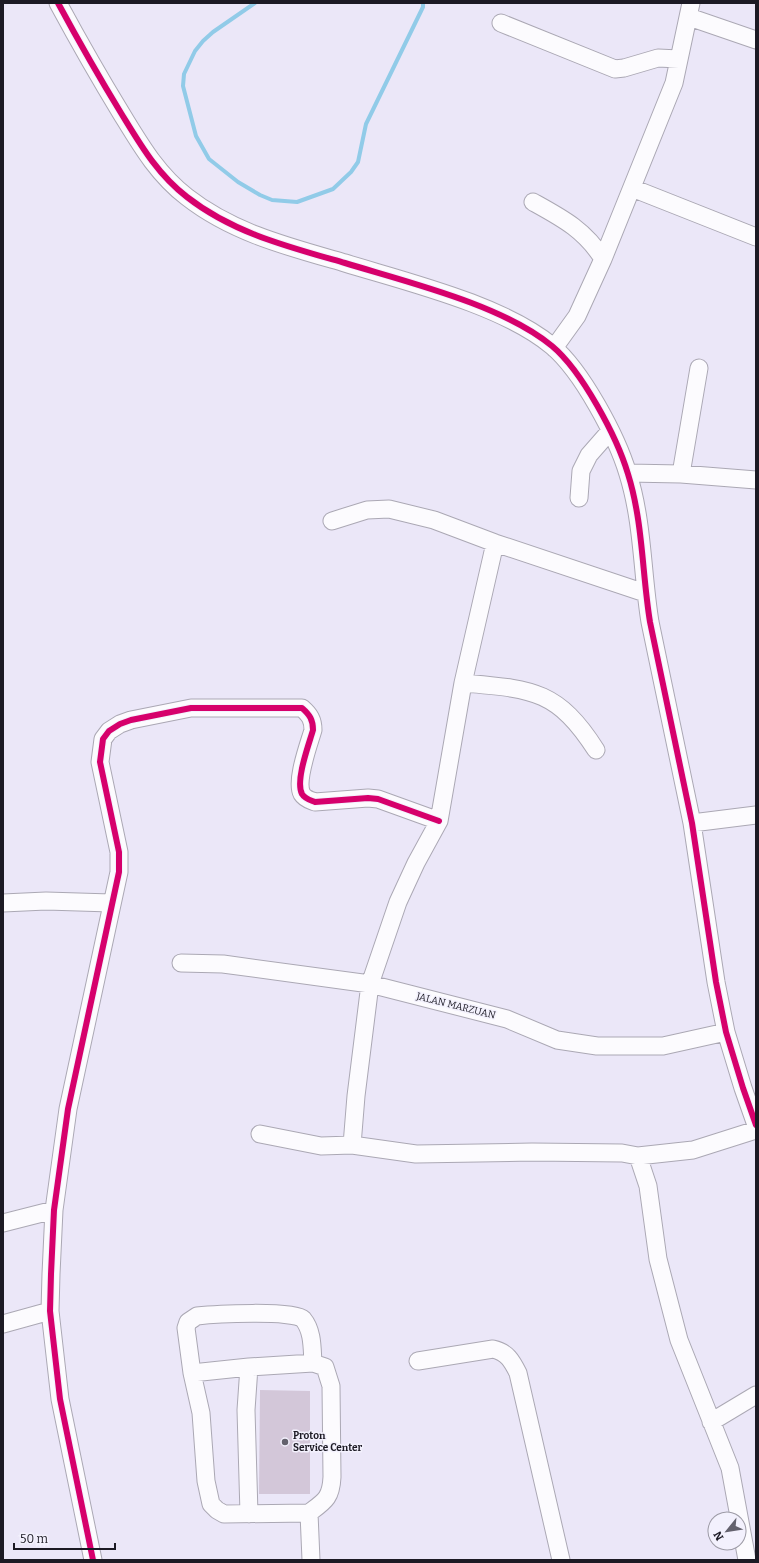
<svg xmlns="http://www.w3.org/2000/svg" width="759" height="1563" viewBox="0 0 759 1563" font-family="Bitter,serif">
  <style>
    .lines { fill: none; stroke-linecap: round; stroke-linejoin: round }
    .stream { stroke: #91cbe8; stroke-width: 4 }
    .building { fill: #d3c7d9 }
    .minor-casing { stroke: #aba8b4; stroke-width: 19 }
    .minor { stroke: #fcfbfe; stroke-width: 17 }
    .cycleway-casing { stroke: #f3f1fd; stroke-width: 8 }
    .cycleway { stroke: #d6006c; stroke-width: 6 }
    .poi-dot { fill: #64626e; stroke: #f3f1fd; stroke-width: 1.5 }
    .labels { text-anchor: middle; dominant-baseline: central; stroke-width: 3; stroke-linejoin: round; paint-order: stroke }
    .street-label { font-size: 10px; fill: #1c1a24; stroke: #f3f1fd }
    .poi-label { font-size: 10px; font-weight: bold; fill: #1c1a24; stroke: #f3f1fd; text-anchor: start }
  </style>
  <rect width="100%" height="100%" fill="#ebe7f8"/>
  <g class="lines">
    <path class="stream" d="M255 3 213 32 203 41 195 51 184 74 183 86 196 136 209 159 238 182 260 195 272 200 297 202 333 189 351 172 358 162 366 124 423 7V3"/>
  </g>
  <path class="building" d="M260 1390 310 1391V1494H259Z"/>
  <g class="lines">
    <g class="minor-casing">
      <path id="minor" d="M58 3C78 40 99 77 121 113 140 144 157 174 187 197 233 233 289 247 345 263 407 282 503 305 552 346 582 371 617 437 628 474 643 522 642 573 650 622L692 823 716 982 726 1032 743 1088 756 1125
        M689 17 756 40
        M501 23 615 69 624 68 658 58 679 59
        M632 188 756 237
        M533 202C562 218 585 230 603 259
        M554 348 577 316 603 259 674 83 691 3
        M628 473 681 474 756 480
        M681 474 699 368
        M579 498 581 471 589 455 610 431
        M332 521 367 510 389 509 434 520 495 543 645 593
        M463 683C531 689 557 689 596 750
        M692 823 756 815
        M3 903 46 901 111 903
        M181 963 223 964 370 984 507 1019 557 1040 597 1046H663L726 1032
        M260 1134 321 1146 352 1145 416 1154 532 1152 622 1153 638 1156 693 1150 756 1130
        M352 1145 356 1096 370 984 398 902 416 863 439 821 463 683 495 543
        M638 1156 648 1186 658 1259 679 1340 730 1468 747 1560
        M3 1223 54 1210
        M3 1324 50 1311
        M418 1361 493 1349C507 1352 512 1361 518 1373L561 1560
        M192 1373 249 1367 313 1363C312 1348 313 1331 303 1319 294 1310 214 1314 197 1316L188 1322 186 1328 192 1373 201 1413 206 1481 211 1504 217 1510 224 1514 309 1513 311 1560
        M711 1422 756 1395
        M309 1513C325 1501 331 1498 332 1477L331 1386 325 1367 313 1363
        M249 1514 246 1410 249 1367
        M93 1560 60 1399 50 1311 51 1274 54 1210 68 1109 119 872V852L100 762 103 739 109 731 120 724 131 720 191 708H302C310 715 313 720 313 730 309 744 295 781 302 794 305 799 310 800 315 802L368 798 378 799 439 821"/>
    </g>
    <use href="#minor" class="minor"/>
    <g class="cycleway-casing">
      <path id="cycleway" d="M58 3C78 40 99 77 121 113 140 144 157 174 187 197 233 233 289 247 345 263 407 282 503 305 552 346 582 371 617 437 628 474 643 522 642 573 650 622L692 823 716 982 726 1032 743 1088 756 1125
        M93 1560 60 1399 50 1311 51 1274 54 1210 68 1109 119 872V852L100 762 103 739 109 731 120 724 131 720 191 708H302C310 715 313 720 313 730 309 744 295 781 302 794 305 799 310 800 315 802L368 798 378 799 439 821"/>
    </g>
    <use href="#cycleway" class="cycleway"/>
  </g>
  <circle class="poi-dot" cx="285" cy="1442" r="4"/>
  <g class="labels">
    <g class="street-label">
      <text transform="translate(456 1006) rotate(14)">JALAN MARZUAN</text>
    </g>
    <g class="poi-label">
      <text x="293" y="1436">Proton<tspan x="293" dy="12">Service Center</tspan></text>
    </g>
  </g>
  <rect width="759" height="1563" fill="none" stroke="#1c1a24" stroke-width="8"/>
  <g transform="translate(727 1531) rotate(240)"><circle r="19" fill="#f3f1fd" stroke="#9d9ba6"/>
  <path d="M0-3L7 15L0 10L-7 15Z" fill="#64626e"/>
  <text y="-6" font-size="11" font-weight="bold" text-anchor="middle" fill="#1c1a24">N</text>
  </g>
  <path d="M14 1543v6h101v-6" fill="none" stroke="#1c1a24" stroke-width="2"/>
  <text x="20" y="1543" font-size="12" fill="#1c1a24" stroke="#f3f1fd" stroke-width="3" paint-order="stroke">50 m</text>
</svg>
